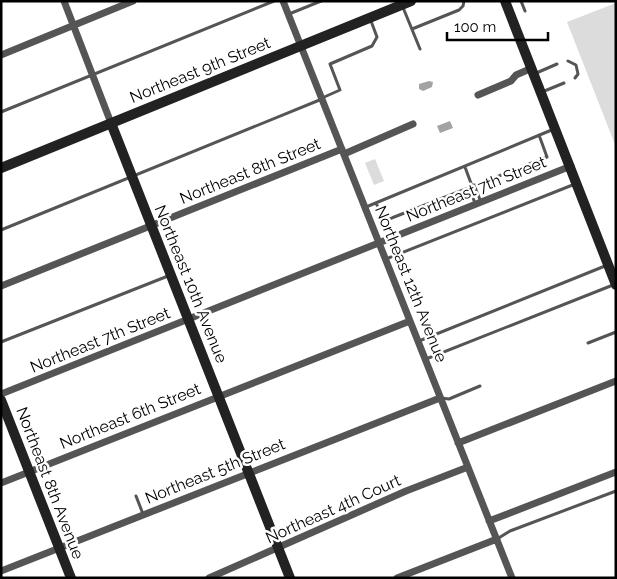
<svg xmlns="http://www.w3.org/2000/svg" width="617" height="579" viewBox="0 0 617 579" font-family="Raleway,sans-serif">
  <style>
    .green { fill: #dcdcdc }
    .water { fill: #a3a3a3 }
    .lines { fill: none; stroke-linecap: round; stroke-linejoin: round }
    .lane { stroke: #555; stroke-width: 3 }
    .street { stroke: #555; stroke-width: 7 }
    .secondary { stroke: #222; stroke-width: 10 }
    .labels { text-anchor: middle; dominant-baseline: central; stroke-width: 5; stroke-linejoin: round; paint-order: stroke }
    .street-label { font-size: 16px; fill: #000; stroke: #fff }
  </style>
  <rect width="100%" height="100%" fill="#fff"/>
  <path class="green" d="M616 3V147L567 22Z
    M375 159 384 181 374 185 365 163Z"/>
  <path class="water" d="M429 81 433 82 432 87 423 91 419 89V84Z
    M450 121 453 128 440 133 437 126Z"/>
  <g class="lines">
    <path class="lane" d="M521 1 525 11
      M402 5 420 49
      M289 14 321 1
      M412 29 459 10 463 6 464 1
      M568 61 576 65 578 74 575 78
      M534 74 557 64
      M542 92 564 83
      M322 98 340 90 330 64 372 46 377 37 371 21
      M1 112 274 1
      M465 167 472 186
      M474 185 481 202
      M469 188 475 203
      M376 203 384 221 547 157 539 135
      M366 207 554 129
      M1 230 322 99
      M386 259 575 184
      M419 341 605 266
      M1 342 168 276
      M588 343 616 332
      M426 359 613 285
      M441 398 449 399 480 386
      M136 496 143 514
      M497 539 510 531 616 491"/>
    <path class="street" d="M64 1 111 123
      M283 1 512 578
      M1 55 133 1
      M478 95 511 81 516 75 532 68
      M344 154 413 124
      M1 286 342 149
      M1 394 571 166
      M458 443 616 381
      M1 483 410 321
      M489 521 616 472
      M1 571 440 398
      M209 578 406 491 468 467
      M397 578 497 539"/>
    <path class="secondary" d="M505 1 616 285
      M111 123 290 578
      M1 168 411 1
      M1 400 71 578"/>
  </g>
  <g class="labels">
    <g class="street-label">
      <text transform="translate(200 70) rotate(-22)">Northeast 9th Street</text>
      <text transform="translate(250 171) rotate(-22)">Northeast 8th Street</text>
      <text transform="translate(476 189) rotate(-22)">Northeast 7th Street</text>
      <text transform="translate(191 284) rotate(68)">Northeast 10th Avenue</text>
      <text transform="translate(411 284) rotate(68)">Northeast 12th Avenue</text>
      <text transform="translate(100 340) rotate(-22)">Northeast 7th Street</text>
      <text transform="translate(130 416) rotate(-22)">Northeast 6th Street</text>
      <text transform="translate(215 471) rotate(-22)">Northeast 5th Street</text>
      <text transform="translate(50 483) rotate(69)">Northeast 8th Avenue</text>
      <text transform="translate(333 509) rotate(-24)">Northeast 4th Court</text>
    </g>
  </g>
  <rect width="617" height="579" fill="none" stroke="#000000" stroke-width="5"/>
  <path d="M447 32v8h101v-8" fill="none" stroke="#000000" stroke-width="2.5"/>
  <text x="454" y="32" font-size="15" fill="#000000" stroke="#ffffff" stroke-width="4" paint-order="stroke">100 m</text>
</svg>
